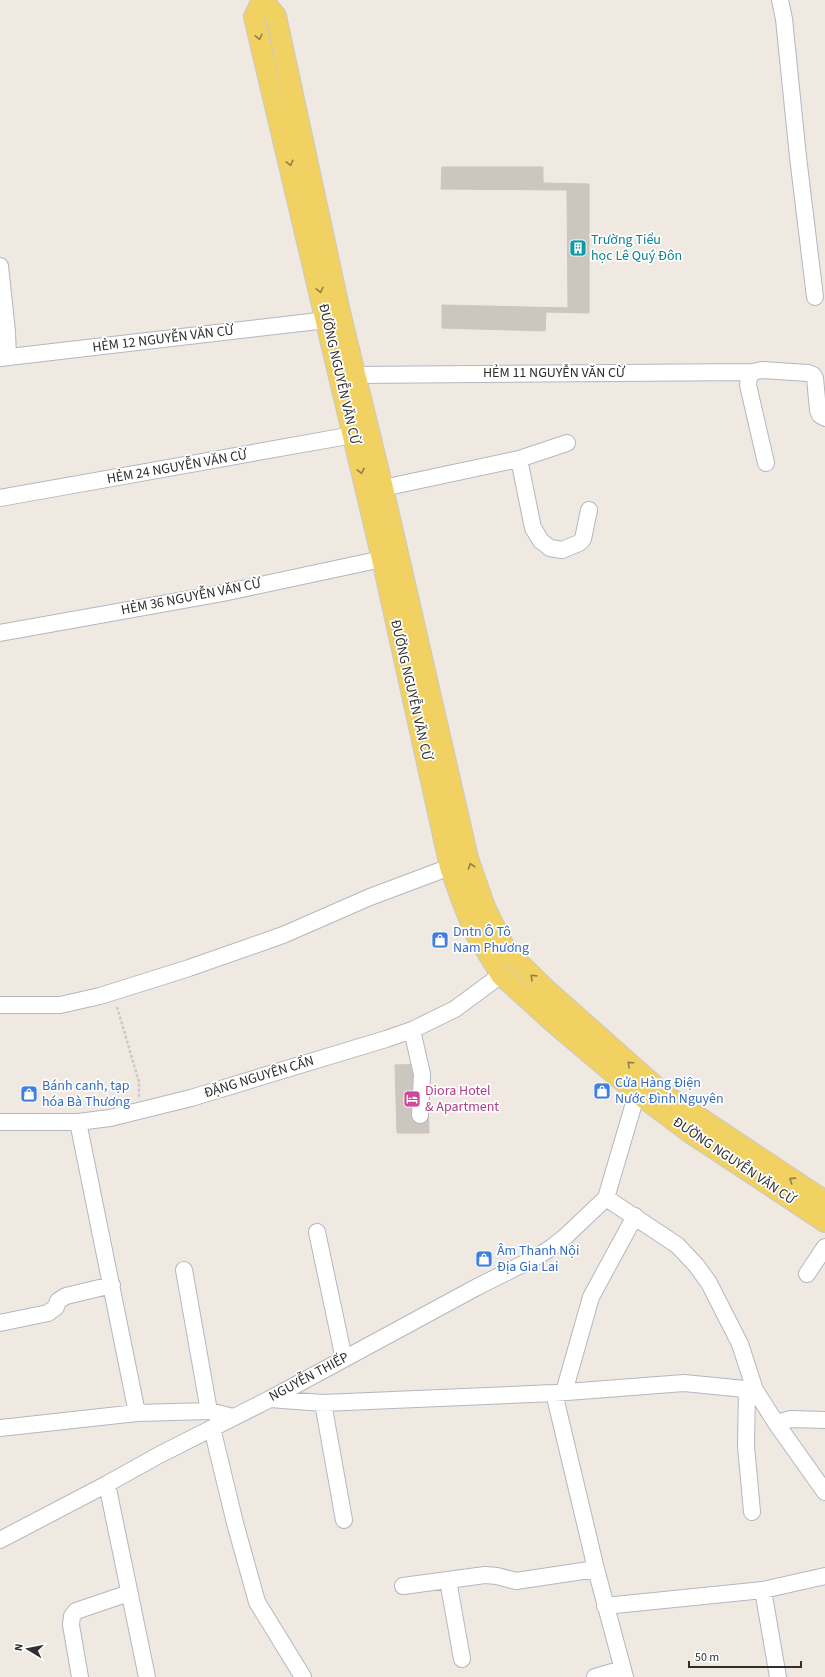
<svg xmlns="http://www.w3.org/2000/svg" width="825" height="1677" viewBox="0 0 825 1677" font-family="'Source Sans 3',sans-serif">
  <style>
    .building { fill: #cbc7bf; stroke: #cbc5ba }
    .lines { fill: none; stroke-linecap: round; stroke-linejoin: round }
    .minor-casing { stroke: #b4b7c1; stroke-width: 18 }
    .major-casing { stroke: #c9c9c9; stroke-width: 22 }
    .path { stroke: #c9c9c9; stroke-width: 2.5; stroke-dasharray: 3 2; stroke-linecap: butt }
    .minor { stroke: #fff; stroke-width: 16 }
    .major { stroke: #f2d163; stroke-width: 20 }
    .oneway { stroke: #908048 }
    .labels { text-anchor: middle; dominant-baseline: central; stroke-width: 3.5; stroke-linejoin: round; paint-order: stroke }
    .culture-label { font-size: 14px; fill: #0d838f; stroke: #fff; text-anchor: start }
    .street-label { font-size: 14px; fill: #2e2e2e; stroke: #fff }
    .shop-label { font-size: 14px; fill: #366cbe; stroke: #fff; text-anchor: start }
    .hotel-label { font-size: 14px; fill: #b23c85; stroke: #fff; text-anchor: start }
  </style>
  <rect width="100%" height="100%" fill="#efe9e1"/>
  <path class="building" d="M442 167H543V183L589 184V313L546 312 545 331 442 328V305L568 308 567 190 441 189Z
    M427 1064 429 1133H397L395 1065Z"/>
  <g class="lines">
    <g class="minor-casing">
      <path id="minor" d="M780 0 784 19 798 157 815 297
        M0 266 7 332 8 357
        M0 358 327 320
        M355 375 753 372
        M519 459 567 443
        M766 463 748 385 749 377 753 372 762 370 808 373 813 375 815 378 818 410 820 415 825 418
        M383 488 519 459 533 528 541 541 550 548 562 550 579 543 583 539 589 510
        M0 498 353 435
        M0 633 223 593 382 559
        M0 1005H60L100 996 189 968 283 935 370 897 450 867
        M412 1030 422 1074 420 1115
        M0 1122H78L110 1118 191 1098 386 1039 412 1030 455 1009 501 975
        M78 1122 137 1413
        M606 1198 677 1245 696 1265 709 1283 740 1344 755 1390 776 1423 825 1492
        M606 1198 637 1093
        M317 1232 344 1359
        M184 1270 209 1411
        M807 1274 825 1247
        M0 1323 48 1313 56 1307 58 1301 66 1296 112 1285
        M747 1389 746 1446 752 1512
        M564 1392 591 1297 635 1216
        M554 1393 596 1569 625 1677
        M270 1399 323 1403 554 1393 684 1383 755 1390
        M323 1403 344 1520
        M776 1423 791 1419 825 1420
        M0 1428 137 1413 209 1411 233 1417
        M212 1428 235 1523 257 1602 303 1677
        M107 1484 147 1677
        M0 1540 107 1484 159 1455 270 1399 477 1287 533 1259 551 1248 566 1236 606 1198
        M448 1580 462 1659
        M403 1586 485 1575 497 1576 516 1581 596 1569
        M763 1590 778 1677
        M605 1606 763 1590 825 1576
        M80 1677 71 1625 72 1616 76 1611 129 1593
        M595 1677 623 1669"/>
    </g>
    <g class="major-casing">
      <path id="major" d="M262 0 254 17 382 559 450 867 462 901 474 931 501 975 554 1023 637 1093 689 1132 825 1222
        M263 0 276 16 340 312 383 488 468 858 485 907 506 950 547 990 664 1094 825 1201"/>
    </g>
    <path class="path" d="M117 1007 139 1082V1097"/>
    <use href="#minor" class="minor"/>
    <use href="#major" class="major"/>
  </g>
  <defs><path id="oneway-chevron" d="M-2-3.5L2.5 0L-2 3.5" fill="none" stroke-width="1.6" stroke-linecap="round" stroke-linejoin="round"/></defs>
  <g class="oneway">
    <use href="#oneway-chevron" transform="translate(259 37) rotate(76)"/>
    <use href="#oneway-chevron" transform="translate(290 163) rotate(77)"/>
    <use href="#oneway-chevron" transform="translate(320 290) rotate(77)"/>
    <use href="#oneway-chevron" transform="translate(361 471) rotate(78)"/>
    <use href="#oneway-chevron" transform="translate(471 866) rotate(-109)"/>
    <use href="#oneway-chevron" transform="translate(533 977) rotate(-136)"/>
    <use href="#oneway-chevron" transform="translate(630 1064) rotate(-138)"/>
    <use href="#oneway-chevron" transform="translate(792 1180) rotate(-147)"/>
  </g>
  <defs>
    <g id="building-square" transform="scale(0.9)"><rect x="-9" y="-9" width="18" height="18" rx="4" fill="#0f9aa8" stroke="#fff"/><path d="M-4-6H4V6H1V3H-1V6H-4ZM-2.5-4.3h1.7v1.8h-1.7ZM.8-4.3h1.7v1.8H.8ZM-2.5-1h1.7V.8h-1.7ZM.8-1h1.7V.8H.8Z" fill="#fff"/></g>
    <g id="shop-square" transform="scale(0.9)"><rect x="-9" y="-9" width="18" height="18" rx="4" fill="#3f7fe0" stroke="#fff"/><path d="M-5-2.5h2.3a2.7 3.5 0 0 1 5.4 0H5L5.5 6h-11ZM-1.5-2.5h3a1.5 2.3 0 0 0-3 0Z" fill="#fff"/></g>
    <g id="hotel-square" transform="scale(0.9)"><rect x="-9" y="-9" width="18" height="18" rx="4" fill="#d1479c" stroke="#fff"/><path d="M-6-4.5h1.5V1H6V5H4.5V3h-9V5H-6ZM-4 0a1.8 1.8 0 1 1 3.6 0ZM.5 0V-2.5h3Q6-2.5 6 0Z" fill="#fff"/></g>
  </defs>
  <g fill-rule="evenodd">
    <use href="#building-square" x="578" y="248"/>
    <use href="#shop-square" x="440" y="940"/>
    <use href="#shop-square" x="602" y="1091"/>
    <use href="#shop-square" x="29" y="1094"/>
    <use href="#hotel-square" x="412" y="1099"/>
    <use href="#shop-square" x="484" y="1259"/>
  </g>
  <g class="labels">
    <g class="culture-label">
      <text x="591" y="240">Trường Tiểu<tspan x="591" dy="16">học Lê Quý Đôn</tspan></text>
    </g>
    <g class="street-label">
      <text transform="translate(163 339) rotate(-7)">HẺM 12 NGUYỄN VĂN CỪ</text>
      <text x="554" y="373">HẺM 11 NGUYỄN VĂN CỪ</text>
      <text transform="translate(339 374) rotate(77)">ĐƯỜNG NGUYỄN VĂN CỪ</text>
      <text transform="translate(177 467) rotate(-10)">HẺM 24 NGUYỄN VĂN CỪ</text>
      <text transform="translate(191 597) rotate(-11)">HẺM 36 NGUYỄN VĂN CỪ</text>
      <text transform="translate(411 690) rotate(77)">ĐƯỜNG NGUYỄN VĂN CỪ</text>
      <text transform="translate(259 1077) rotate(-17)">ĐẶNG NGUYÊN CẨN</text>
      <text transform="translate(734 1161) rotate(34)">ĐƯỜNG NGUYỄN VĂN CỪ</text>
      <text transform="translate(309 1377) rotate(-28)">NGUYỄN THIẾP</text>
    </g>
    <g class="shop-label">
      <text x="453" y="932">Dntn Ô Tô<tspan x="453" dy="16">Nam Phương</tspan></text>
      <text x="615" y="1083">Cửa Hàng Điện<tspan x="615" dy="16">Nước Đình Nguyên</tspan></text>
      <text x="42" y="1086">Bánh canh, tạp<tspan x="42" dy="16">hóa Bà Thương</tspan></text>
      <text x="497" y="1251">Âm Thanh Nội<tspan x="497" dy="16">Địa Gia Lai</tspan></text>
    </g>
    <g class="hotel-label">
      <text x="425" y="1091">Diora Hotel<tspan x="425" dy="16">&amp; Apartment</tspan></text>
    </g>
  </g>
  <g transform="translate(28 1649) rotate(280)" stroke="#ffffff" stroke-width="3" paint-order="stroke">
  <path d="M0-3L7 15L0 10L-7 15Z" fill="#2e2e2e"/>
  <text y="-6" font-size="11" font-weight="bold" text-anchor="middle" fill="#2e2e2e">N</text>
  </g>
  <path d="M689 1661v6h112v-6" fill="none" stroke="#2e2e2e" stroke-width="2"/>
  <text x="695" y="1661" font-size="12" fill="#2e2e2e" stroke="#ffffff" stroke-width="3" paint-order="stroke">50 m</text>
</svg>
